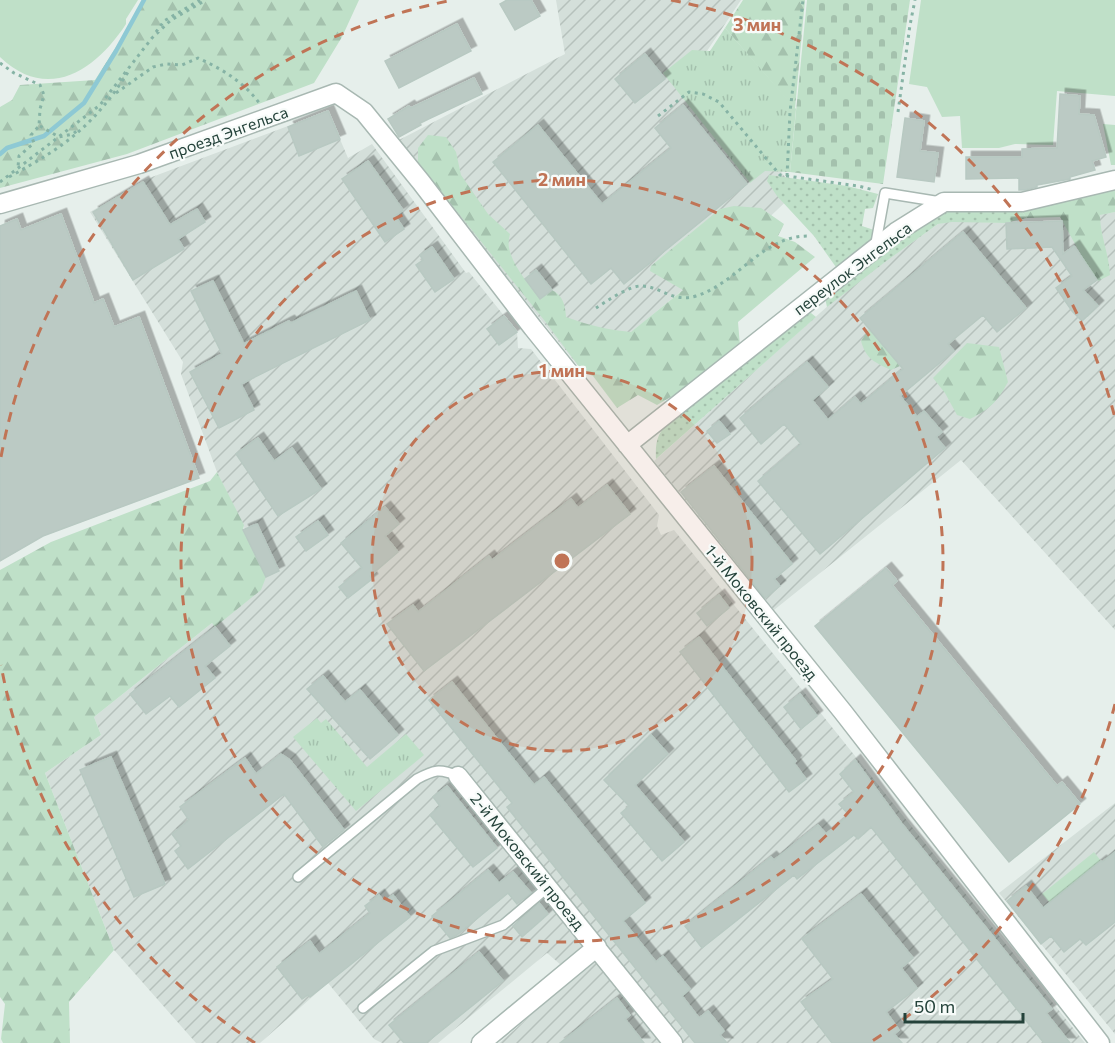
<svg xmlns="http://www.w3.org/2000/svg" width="1115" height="1043" viewBox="0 0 1115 1043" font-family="Commissioner,sans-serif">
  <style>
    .industrial { fill: url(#industrial-furrows) }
    .grass { fill: url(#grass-dots) }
    .forest { fill: url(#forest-firs) }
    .cemetery { fill: url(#cemetery-stones) }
    .park { fill: url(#park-tufts) }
    .garden { fill: #bfe0c8 }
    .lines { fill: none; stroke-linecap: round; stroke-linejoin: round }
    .stream { stroke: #8ec9d4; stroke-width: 4.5 }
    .building { fill: #bbcac4; stroke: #b8c9c2; stroke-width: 1.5; filter: url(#shadow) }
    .service-casing { stroke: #a8b8b2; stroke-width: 12 }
    .minor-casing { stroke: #a8b8b2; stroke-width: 21 }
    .path { stroke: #86b3a5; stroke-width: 3; stroke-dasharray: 3 4.5; stroke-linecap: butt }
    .service { stroke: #fff; stroke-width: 9 }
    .minor { stroke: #fff; stroke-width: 18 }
    .ring { fill: none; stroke: #c07456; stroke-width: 3; stroke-dasharray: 10 8 }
    .labels { text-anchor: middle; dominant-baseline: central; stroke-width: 4.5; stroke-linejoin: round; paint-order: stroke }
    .street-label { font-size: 16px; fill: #24423a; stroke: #f7fbf9 }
    .centre { fill: #c07456; stroke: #f7fbf9; stroke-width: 3 }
    .ring-label { font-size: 18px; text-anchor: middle; font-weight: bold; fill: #c07456; stroke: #f7fbf9; stroke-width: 4.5; stroke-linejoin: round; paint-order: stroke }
  </style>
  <defs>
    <pattern id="industrial-furrows" width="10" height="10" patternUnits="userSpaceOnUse" patternTransform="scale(1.5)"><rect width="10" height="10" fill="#d4dfda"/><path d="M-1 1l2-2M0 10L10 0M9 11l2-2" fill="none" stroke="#b6c1bc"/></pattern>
    <pattern id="grass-dots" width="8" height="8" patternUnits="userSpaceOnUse" patternTransform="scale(1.5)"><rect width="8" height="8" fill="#bfe0c8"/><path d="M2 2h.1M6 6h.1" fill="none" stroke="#a4c1ad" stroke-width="1.8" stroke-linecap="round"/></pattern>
    <pattern id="forest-firs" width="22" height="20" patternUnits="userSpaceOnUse" patternTransform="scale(1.5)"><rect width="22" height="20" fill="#bfe0c8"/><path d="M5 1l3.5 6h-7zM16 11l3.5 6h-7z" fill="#a4c1ad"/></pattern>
    <pattern id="cemetery-stones" width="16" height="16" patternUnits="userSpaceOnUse" patternTransform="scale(1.5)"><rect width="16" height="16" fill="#bfe0c8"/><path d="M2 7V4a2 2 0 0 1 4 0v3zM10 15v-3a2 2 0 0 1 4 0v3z" fill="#a4c1ad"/></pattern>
    <pattern id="park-tufts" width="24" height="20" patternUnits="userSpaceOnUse" patternTransform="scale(1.5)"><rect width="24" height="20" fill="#bfe0c8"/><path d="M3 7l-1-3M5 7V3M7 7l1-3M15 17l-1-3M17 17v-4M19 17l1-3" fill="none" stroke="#a4c1ad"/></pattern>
    <filter id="shadow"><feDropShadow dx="5.5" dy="-5.5" stdDeviation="0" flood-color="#0004"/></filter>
  </defs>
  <rect width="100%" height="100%" fill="#e6efeb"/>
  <path class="industrial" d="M556 0H741L695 69 797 191 758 228 583 372 397 141 565 54Z
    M328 111 348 158 372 144 466 273 469 272 517 332 518 348 531 349 659 515 657 526 661 535 674 530 1085 1043H499L575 977 547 953 438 1043H382L374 1039 328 983 260 1043H196L114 950 45 773 101 735 94 717 212 623 215 626 245 529 217 472 181 374 183 362 90 212 144 180Z
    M1115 212V630L961 460 774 610 654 461 848 288 938 224 952 221 1005 223 1063 221Z
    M1115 803V1034L999 893Z"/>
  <path class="grass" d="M769 175 847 186 878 194 873 208 865 209 862 226 874 230 873 241 838 270 814 236 777 196 767 181Z
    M1028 204 1022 212 1027 218 1005 223 952 222 938 224 885 262 827 307 825 298 880 253 937 215 955 210Z
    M811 313 816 317 656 459C655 440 658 433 671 419L803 315Z"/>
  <path class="forest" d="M146 0H359L342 37 314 83 127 154 0 188V107L12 100 20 85 95 80Z
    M743 0H805L795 109 725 28Z
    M428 135 446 137 456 152 461 175 488 214 510 234C509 238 508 244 509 248 513 267 529 284 540 299L552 290C563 296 565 304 566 317 588 325 608 330 631 332L683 290 650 271 651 266 720 209 734 206 761 208 784 224 778 236 795 242 815 257 738 322 740 346 695 383 657 405 638 395 617 408 593 376 583 372 544 320 418 163V148Z
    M1115 187V212L1100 215C1100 235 1109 254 1110 275L1098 281 1084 260 1060 217 1027 218 1022 212 1028 204Z
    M869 329 900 366 891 370C874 362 866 359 861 341Z
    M967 343 999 347 1008 382C997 402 990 409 970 419L957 415 945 393 933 378Z
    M217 472 244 525 243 530 266 577 261 590 215 627 212 623 94 717 101 735 45 773 114 950 69 1002 70 1043H3L1 1039 5 1004 0 997V570L51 542 210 481Z"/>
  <path class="cemetery" d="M807 0H910L883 184 790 172Z"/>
  <path class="park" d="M725 28 796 109 790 172 765 171 750 183 663 73 692 50 710 51Z
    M317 718 321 723 326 719 367 767 406 734 424 755 356 811 293 737Z
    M1094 852 1101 861 1050 903 1042 894Z"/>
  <path class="garden" d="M0 0H138L126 19V24C96 70 48 103 0 57Z
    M921 0H1115V96L1057 91 1053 145 1015 144 999 148H962L960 116 942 117 927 87 909 84Z
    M1103 124 1115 125V165H1111Z"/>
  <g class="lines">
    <path class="stream" d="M0 154 7 148 44 136 84 103 116 51 144 0"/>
  </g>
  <path class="building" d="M507 0H531L540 16 515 30 500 4Z
    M457 24 471 51 399 88 385 61Z
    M645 54 665 79 635 103 615 79Z
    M474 78 482 94 420 123 421 125 399 137 388 119 409 106 411 108Z
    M1060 94 1080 96 1079 114 1094 115 1106 157 1092 161 1095 170 1070 177V179L1037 185V187L1025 190H1019V178L966 179V157H1022V149L1057 148Z
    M683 105 747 184 624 284 611 268 591 284 493 162 538 125 602 204 671 148 655 128Z
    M328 111 340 139 299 156 288 127Z
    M905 118 924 121 920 151 938 153 934 182 897 177Z
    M368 161 403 210 395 216 404 229 385 242 342 179Z
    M143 182 170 225 197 209 205 222 178 239 184 249 133 280 93 212Z
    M61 214 94 303 103 299 114 327 139 317 199 478 43 536 0 561V226L17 219 21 230Z
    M1062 221 1063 254 1074 246 1097 280 1083 290 1098 306 1082 321 1072 311 1056 288 1072 276 1052 247 1007 249 1006 223Z
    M963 232 1026 308 997 332 983 315 948 344 954 351 900 396 917 417 924 411 942 432 936 437 945 448 820 554 758 481 801 444 784 424 761 444 740 418 807 362 828 387 812 400 828 420 855 397 861 404 903 369 860 318Z
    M432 247 454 279 435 292 416 265 423 260 420 255Z
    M536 270 552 290 540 299 525 279Z
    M213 281 244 344 289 321 291 323 356 291 370 320 241 384 254 410 219 428 190 372 222 354 191 291Z
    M504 316 517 332 499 345 487 329Z
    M719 421 730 434 717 443 707 431Z
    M258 438 274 461 292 448 321 489 278 516 236 454Z
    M714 466 792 564 774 579 780 586 765 598 681 492Z
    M607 485 630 514 424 671 387 624 413 605 418 612 489 556 492 560 571 499 578 508Z
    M385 507 399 524 385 536 398 552 370 576 372 579 348 598 339 587 362 568 341 543Z
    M318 521 328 535 306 551 296 537Z
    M257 524 279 571 266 577 243 530Z
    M886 568 897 581 892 585 1057 786 1062 782 1080 804 1009 862 815 626Z
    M719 595 729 608 707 626 697 613Z
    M215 627 230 646 205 666 215 678 179 707 170 696 146 714 130 694Z
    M699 637 796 761 794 763 806 779 789 792 680 652Z
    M323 676 345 702 360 690 398 735 370 759 307 689Z
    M452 682 534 785 544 777 645 903 623 921 656 962 663 956 690 989 682 996 699 1018 708 1011 724 1031 720 1035 727 1043H695L507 807 512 803 429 700Z
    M800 694 817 716 801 729 784 707Z
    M651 735 668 754 635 785 684 842 662 861 621 813 629 806 604 780Z
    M281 754 290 760 344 830 323 847 284 794 188 869 175 851 181 846 172 834 189 820 180 807 245 758 256 774Z
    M111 757 165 884 134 897 80 770Z
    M855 760 902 824 1052 1009 1046 1013 1070 1043H1044L871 827 858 839 854 835 797 879 794 875 702 948 685 926 771 857 774 860 818 825 826 834 849 815 839 804 854 792 840 774Z
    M447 786 497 848 473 867 430 815 440 806 433 797Z
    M1115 852V922L1086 945 1080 939 1064 952 1051 936 1041 944 1007 901 1026 886 1043 908 1101 861 1102 862Z
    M488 870 499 883 513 872 531 893 517 904 508 893 457 935 450 938 432 916Z
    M861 894 913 958 901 968 917 988 886 1012 899 1030 894 1034 902 1043H832L801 1002 833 979 802 939Z
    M379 895 384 902 393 895 410 917 310 997 308 995 302 999 277 967 310 941 319 954 370 913 365 906Z
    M539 903 548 914 522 937 513 926Z
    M479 952 503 981 426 1043H404L389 1025Z
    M617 998 630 1015 625 1019 644 1043H560Z"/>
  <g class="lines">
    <g class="service-casing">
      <path id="service" d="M875 248 885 193 941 202
        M298 877 417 779C434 770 439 768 458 776
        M363 1008 434 951 503 925 548 887"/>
    </g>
    <g class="minor-casing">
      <path id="minor" d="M0 204 139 164 336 93 364 112 421 182 533 328 843 712 1100 1043
        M627 445 896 232 944 202H1022L1115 180
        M458 776 673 1043
        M481 1043 597 947"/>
    </g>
    <path class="path" d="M156 32 164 21 200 0
      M0 63 14 73 40 85 44 95 40 109 39 126 31 135 34 143 19 156 18 167
      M116 93 153 67 166 64 182 65 198 58C222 69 244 82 260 104
      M898 112 910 25 915 0
      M658 116 689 92 703 94 719 102 780 175 858 186 874 190
      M40 126 59 137 73 134 79 129
      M787 176 790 112 803 0
      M9 177C66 146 95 125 130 69
      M0 182 100 105 152 38 171 20 206 0
      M596 308C607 301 630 285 642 286 662 287 673 303 696 296 738 283 762 236 808 236"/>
    <use href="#service" class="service"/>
    <use href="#minor" class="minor"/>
  </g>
  <circle cx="562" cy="561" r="190" fill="#c07456" fill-opacity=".12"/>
  <g class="ring">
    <circle cx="562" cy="561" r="190"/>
    <circle cx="562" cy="561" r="381"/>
    <path d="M1115 704A571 571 0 0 1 869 1043M255 1043A571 571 0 0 1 1 665M1 457A571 571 0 0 1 453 0M671 0A571 571 0 0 1 1115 418"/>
  </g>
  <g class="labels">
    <g class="street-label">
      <text transform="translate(228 132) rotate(-20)">проезд Энгельса</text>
      <text transform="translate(852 268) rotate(-37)">переулок Энгельса</text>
      <text transform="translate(762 612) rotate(51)">1-й Моковский проезд</text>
      <text transform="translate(528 861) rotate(51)">2-й Моковский проезд</text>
    </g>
  </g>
  <circle cx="562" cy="561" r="9" class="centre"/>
  <g class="ring-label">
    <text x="757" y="31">3 мин</text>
    <text x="562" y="186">2 мин</text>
    <text x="562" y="377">1 мин</text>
  </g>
  <path d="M905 1013v9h118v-9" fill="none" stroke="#24423a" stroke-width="3"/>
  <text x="914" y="1013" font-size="18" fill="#24423a" stroke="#f7fbf9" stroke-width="4.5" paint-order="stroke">50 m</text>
</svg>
